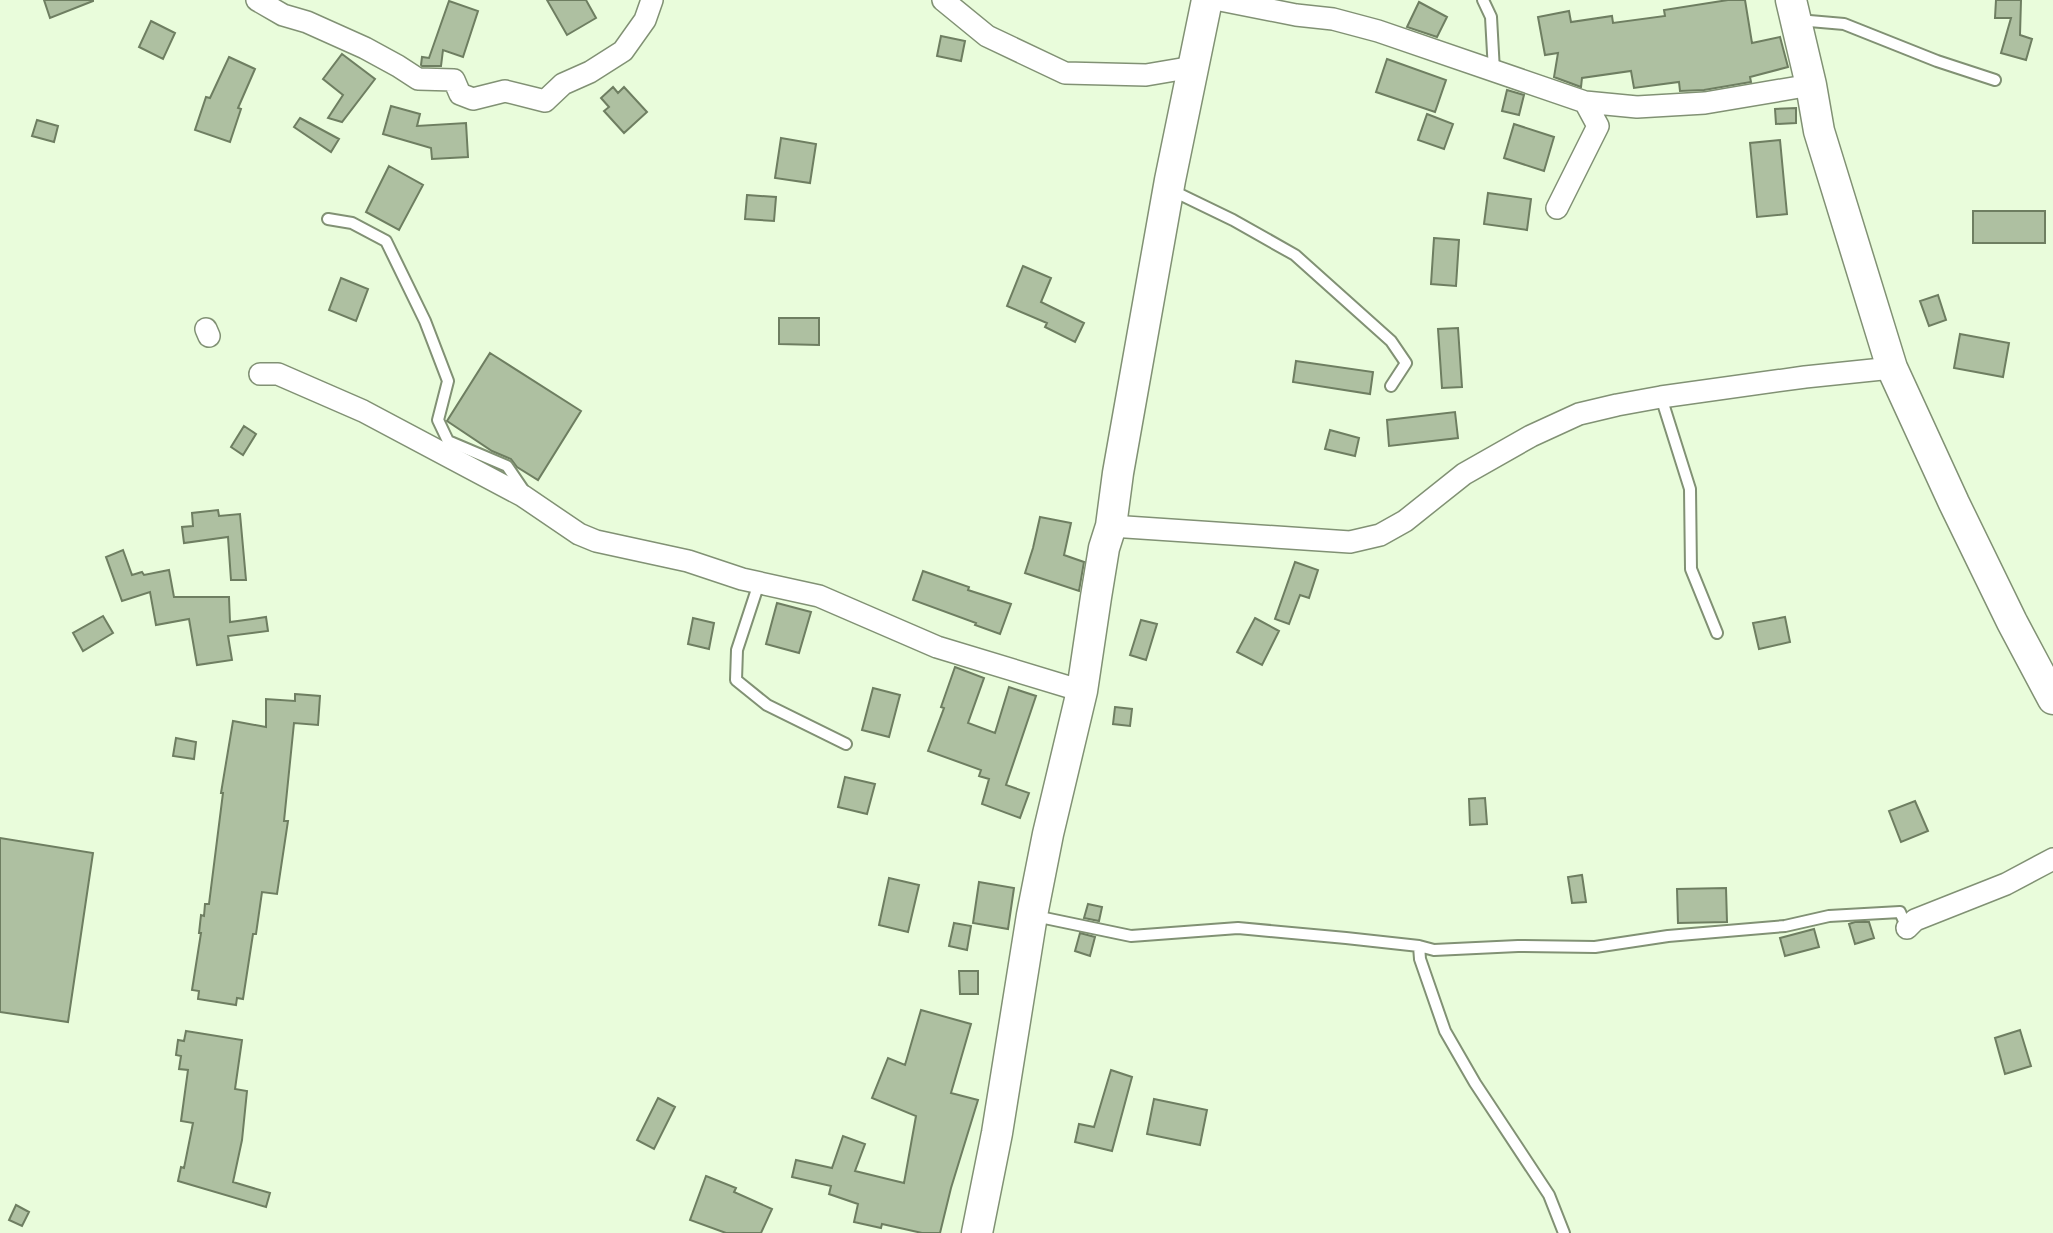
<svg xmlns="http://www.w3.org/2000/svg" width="2053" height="1233" viewBox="0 0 2053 1233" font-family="'Varela Round',sans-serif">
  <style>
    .building { fill: #aec0a1; stroke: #6e7e61; stroke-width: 2 }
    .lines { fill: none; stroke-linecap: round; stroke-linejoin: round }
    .lane-casing { stroke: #819174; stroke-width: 14 }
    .street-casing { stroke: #819174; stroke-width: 24 }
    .secondary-casing { stroke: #819174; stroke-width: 33 }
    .lane { stroke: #fff; stroke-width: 10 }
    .street { stroke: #fff; stroke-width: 21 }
    .secondary { stroke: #fff; stroke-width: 30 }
  </style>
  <rect width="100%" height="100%" fill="#e9fcdb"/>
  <path class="building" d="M44 0H93V1L50 18Z
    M547 0H586L596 18 567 35Z
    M1728 0H1745L1752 43 1780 37 1788 67 1750 77 1751 82 1704 90 1680 91 1679 82 1634 88 1631 71 1582 78 1581 87 1554 77 1558 53 1545 55 1538 17 1569 11 1571 22 1612 16 1613 23 1665 16 1664 10Z
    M1996 0H2021L2020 35 2032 39 2026 60 2001 53 2011 18H1995Z
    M449 1 478 11 463 57 443 50 441 66H422L421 65 422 57 429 58Z
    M1419 2 1447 17 1437 37 1407 27Z
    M151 21 175 33 163 59 139 47Z
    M941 36 965 41 961 61 937 56Z
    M342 54 375 79 342 122 328 118 343 95 323 79Z
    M229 57 255 69 238 108 241 109 230 142 195 130 206 97 210 98Z
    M1387 59 1446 80 1435 112 1376 92Z
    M613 87 618 93 624 87 647 112 624 133 604 111 609 107 601 98Z
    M1507 90 1524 95 1519 115 1502 111Z
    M391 106 420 114 417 126 466 123 468 157 432 159 431 148 383 134Z
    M1796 108V123L1776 124 1775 109Z
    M1427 114 1453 124 1444 149 1418 140Z
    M300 118 339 139 331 152 294 127Z
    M37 120 58 126 54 142 32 136Z
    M1514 124 1554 137 1544 171 1504 158Z
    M781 138 816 144 810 183 775 178Z
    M1780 140 1787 214 1757 217 1750 143Z
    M389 166 423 185 399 230 366 212Z
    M1488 193 1531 199 1527 230 1484 224Z
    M747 195 776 197 774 221 745 219Z
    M1973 211H2045V243H1973Z
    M1434 238 1459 240 1456 286 1431 284Z
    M1023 266 1051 278 1041 302 1084 323 1075 342 1045 327 1047 323 1007 306Z
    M341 278 368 289 356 321 329 310Z
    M1938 295 1946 320 1929 326 1920 301Z
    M779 318H819V345L779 344Z
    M1458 328 1462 387 1442 388 1438 329Z
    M1960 334 2009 343 2003 377 1954 368Z
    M490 353 581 411 538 480 517 467 511 459 492 451 447 421Z
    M1296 361 1373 372 1370 394 1293 382Z
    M1455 412 1458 438 1389 446 1387 420Z
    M244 426 256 434 243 455 231 447Z
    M1330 430 1359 438 1355 456 1325 449Z
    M218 510 219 516 240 514 246 580H231L228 537 184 543 182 527 193 526 192 513Z
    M1040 517 1071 523 1064 555 1084 562 1079 591 1025 573 1033 548Z
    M123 550 132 575 142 572 144 575 169 570 174 597H229L230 622 266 617 268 631 228 636 232 660 197 665 189 619 156 625 150 592 122 601 106 557Z
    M1295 562 1318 570 1309 598 1300 595 1289 624 1275 619Z
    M923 571 969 587 968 590 1011 604 1000 634 975 625 976 623 913 600Z
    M777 603 811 612 799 653 766 644Z
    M103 616 113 633 83 651 73 633Z
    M1785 617 1790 642 1759 649 1753 623Z
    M693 618 714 623 709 649 688 644Z
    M1255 618 1279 631 1262 665 1237 652Z
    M1141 620 1157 624 1146 660 1130 655Z
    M955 667 984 678 968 723 995 733 1009 687 1036 696 1006 785 1029 793 1020 818 982 804 989 779 979 776 981 770 928 751 944 708 941 707Z
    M873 688 900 695 889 737 862 730Z
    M295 694 320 696 318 725 294 723 284 821H288L277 894 262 892 256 934H253L243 999 237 998 236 1005 198 999 199 991 192 990 201 933H199L201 915 204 916 205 904H209L223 793H221L233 721 266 727V699L295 701Z
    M1115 707 1132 709 1130 726 1113 724Z
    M176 738 196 742 194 759 173 756Z
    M845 777 875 784 867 814 838 807Z
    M1485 798 1487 824 1470 825 1469 799Z
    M1915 801 1928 831 1901 842 1889 811Z
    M0 838 93 853 68 1022 0 1012Z
    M1582 875 1586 902 1572 903 1568 877Z
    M889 878 919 885 908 932 879 925Z
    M979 882 1014 888 1008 929 973 923Z
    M1726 888 1727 922 1678 923 1677 889Z
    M1088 904 1102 907 1099 921 1084 918Z
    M1855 922H1869L1874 938 1855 944 1849 924Z
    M954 923 971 926 967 950 949 946Z
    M1814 929 1819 947 1785 956 1780 938Z
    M1080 933 1095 937 1090 956 1075 951Z
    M959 971H978V994H960Z
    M921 1010 971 1024 951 1093 978 1100 951 1188 940 1233H922L882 1224 881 1228 854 1222 858 1204 829 1194 831 1186 792 1177 796 1160 832 1168 843 1136 865 1144 855 1171 904 1183 916 1116 872 1098 888 1058 905 1065Z
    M2020 1030 2031 1066 2005 1074 1995 1038Z
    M186 1031 242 1040 235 1089 247 1091 242 1140 233 1182 270 1193 266 1207 178 1181 181 1167 184 1168 193 1123 181 1121 188 1070 179 1069 181 1056 176 1055 178 1040 184 1041Z
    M1111 1070 1132 1077 1112 1151 1075 1142 1079 1124 1094 1127Z
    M658 1098 675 1107 654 1149 637 1140Z
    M1154 1099 1207 1110 1200 1145 1147 1134Z
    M706 1176 736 1188 734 1192 772 1209 761 1233H726L690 1220Z
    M16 1205 29 1212 22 1226 9 1220Z"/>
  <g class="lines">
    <g class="lane-casing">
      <path id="lane" d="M1483 0 1491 17 1494 71
        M1798 20 1844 24 1937 61 1995 80
        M1171 190 1233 220 1295 255 1391 341 1406 363 1391 386
        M328 219 352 223 386 241 425 321 448 381 438 420 448 441 507 466 524 491
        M1661 397 1690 489 1691 569 1717 633
        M759 583 737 650 736 680 767 705 846 744
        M1035 916 1131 936 1238 928 1346 938 1419 946 1420 959 1445 1031 1475 1083 1549 1195 1564 1233
        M1419 946 1434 950 1518 946 1595 947 1668 936 1785 926 1829 916 1900 912 1907 928"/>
    </g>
    <g class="street-casing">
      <path id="street" d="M257 0 283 15 307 22 365 48 398 66 418 79 454 80 460 94 473 99 505 91 545 101 563 84 590 72 623 51 645 20 652 0
        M943 0 987 36 1065 73 1146 75 1193 67
        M1220 0 1296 15 1333 19 1378 31 1585 102 1598 126 1557 208
        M1585 102 1637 107 1705 103 1811 85
        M206 329 209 336
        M260 374H278L363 411 523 496 579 534 596 541 688 561 742 579 819 596 937 647 1082 691
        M1111 526 1350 542 1380 535 1405 521 1464 474 1531 436 1579 414 1617 405 1661 397 1805 377 1892 368
        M1907 928 1915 920 2006 884 2053 859"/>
    </g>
    <g class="secondary-casing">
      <path id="secondary" d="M1791 0 1811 85 1819 131 1892 368 1954 503 2012 622 2053 699
        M977 1233 997 1133 1032 915 1048 834 1082 691 1096 597 1104 548 1111 526 1118 473 1170 180 1207 0"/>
    </g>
    <use href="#lane" class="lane"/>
    <use href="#street" class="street"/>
    <use href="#secondary" class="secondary"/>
  </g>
</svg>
